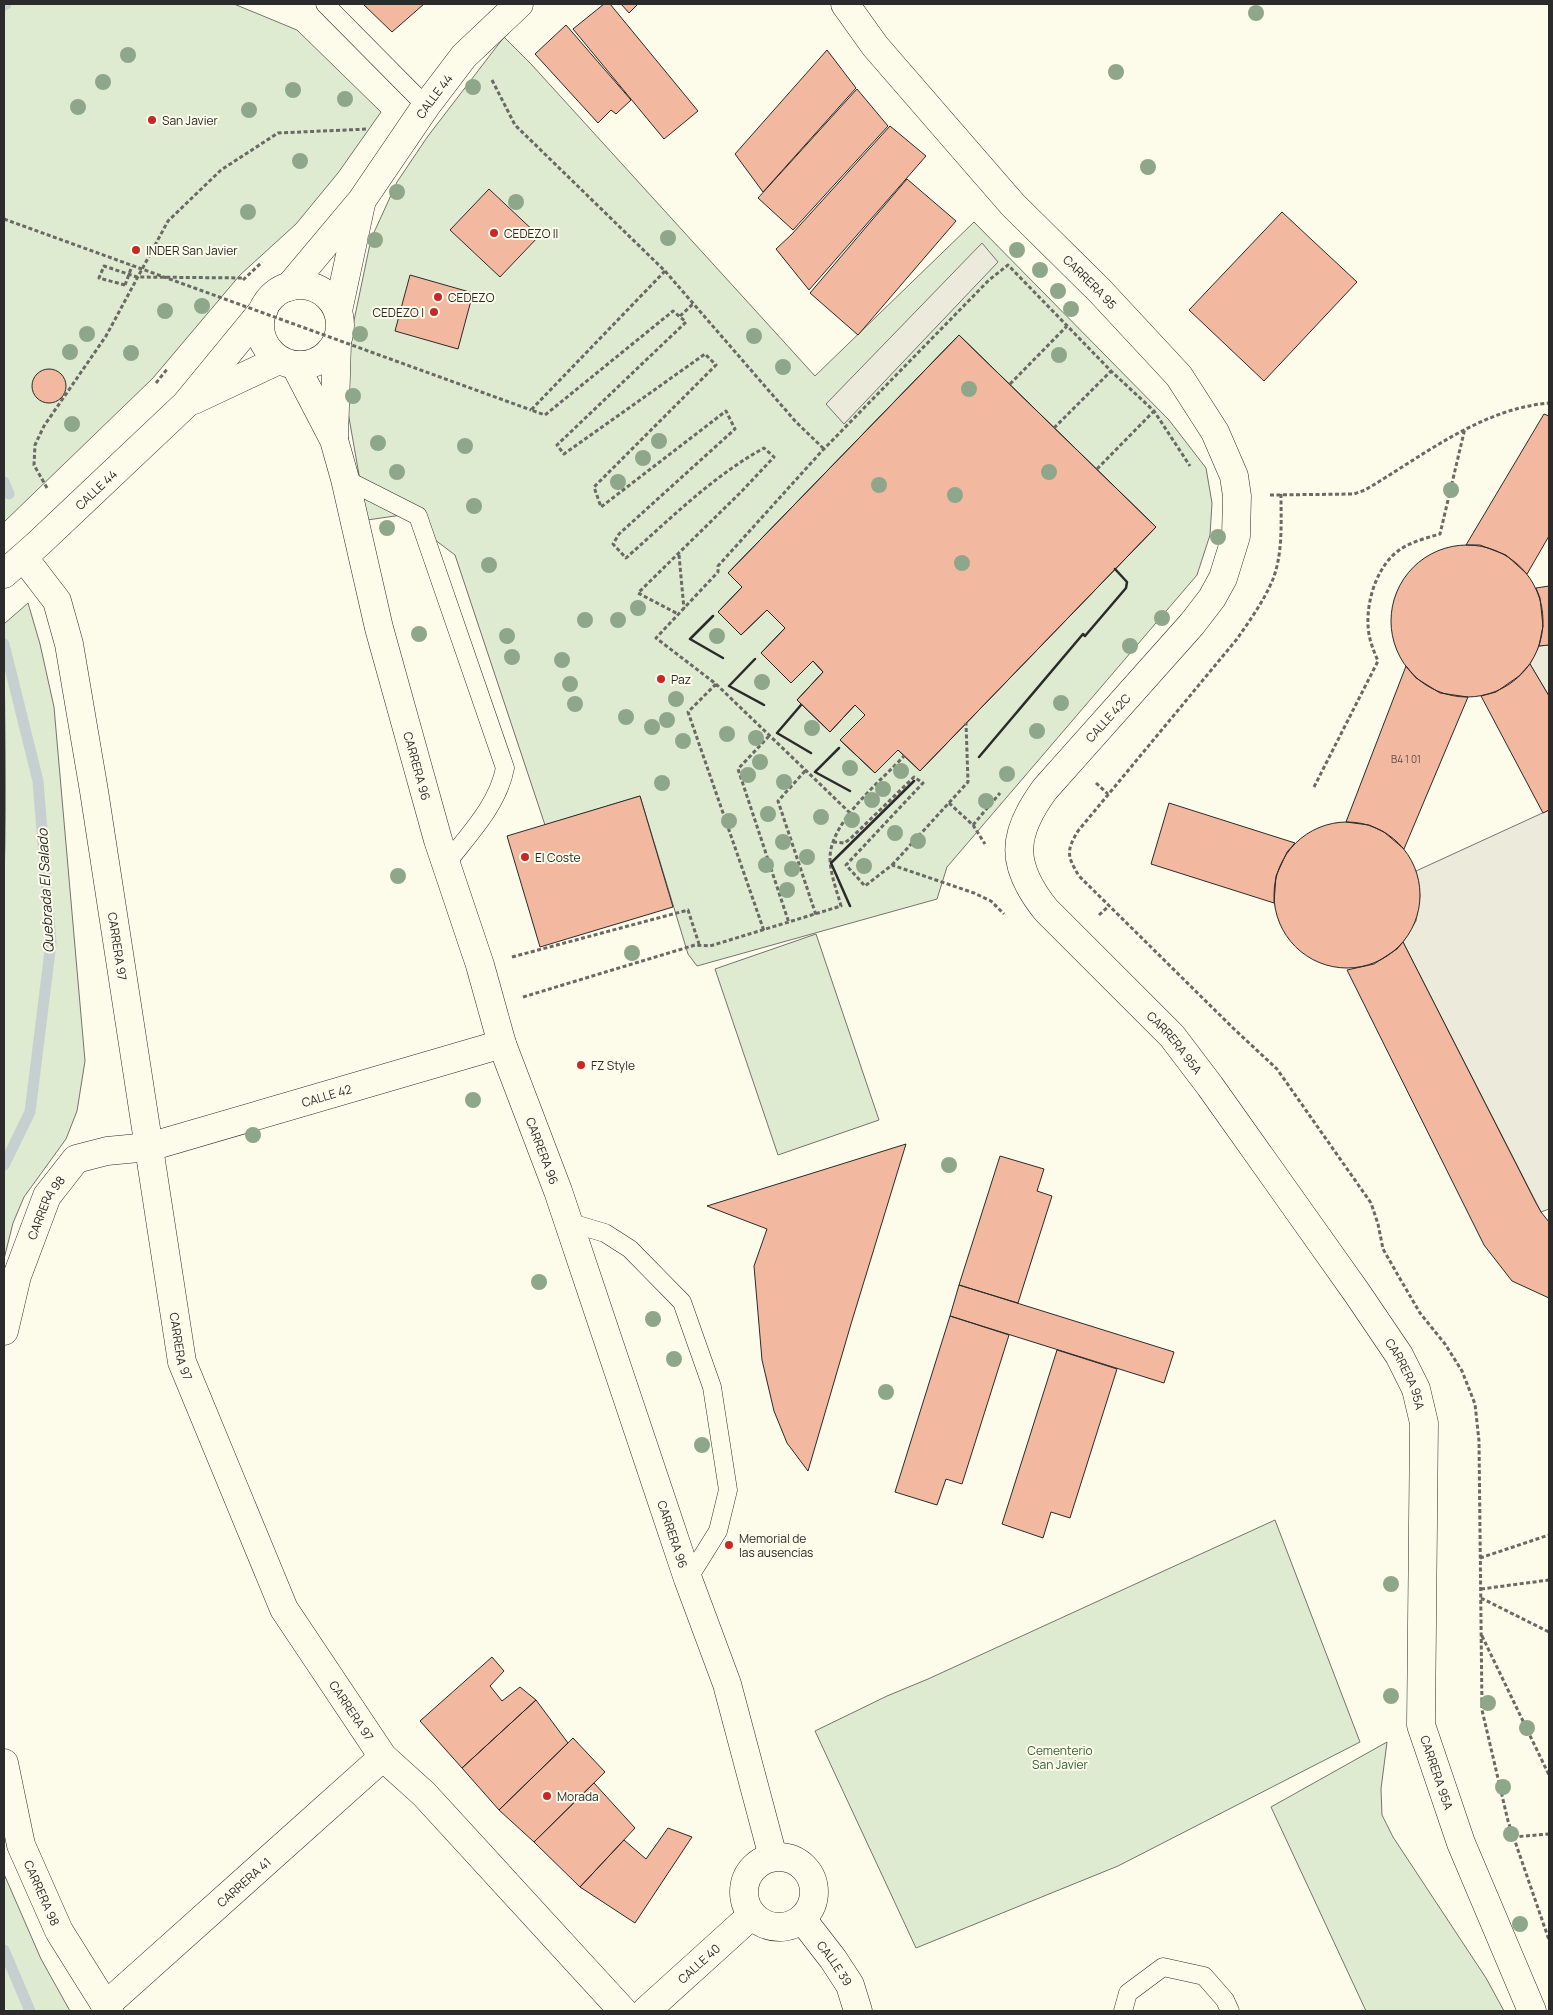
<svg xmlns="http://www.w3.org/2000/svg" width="1553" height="2015" viewBox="0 0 1553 2015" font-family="Manrope,sans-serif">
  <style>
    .green { fill: #deebd1; stroke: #74746e }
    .parking { fill: #eceadb; stroke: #74746e }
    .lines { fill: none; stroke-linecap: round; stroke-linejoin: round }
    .stream { stroke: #c7d0d0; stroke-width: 11 }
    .building { fill: #f2b8a0; stroke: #2b2b2b }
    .service-casing { stroke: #2b2b2b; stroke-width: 19 }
    .minor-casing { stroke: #2b2b2b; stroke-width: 29 }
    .tertiary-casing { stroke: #2b2b2b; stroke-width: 29 }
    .path { stroke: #6a6964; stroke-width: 3; stroke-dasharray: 4 2.5; stroke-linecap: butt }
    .service { stroke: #fdfbea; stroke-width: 18 }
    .minor { stroke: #fdfbea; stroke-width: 28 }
    .tertiary { stroke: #fdfbea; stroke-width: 28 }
    .path-bridge { stroke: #6a6964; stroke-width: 3; stroke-dasharray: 4 2.5; stroke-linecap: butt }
    .wall { stroke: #2b2b2b; stroke-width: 2.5 }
    .tree { fill: #8ea78a }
    .poi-dot { fill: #c62828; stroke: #fdfbea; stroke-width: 2 }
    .labels { text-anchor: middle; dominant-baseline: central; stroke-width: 4; stroke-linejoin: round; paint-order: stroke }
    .number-label { font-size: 10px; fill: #5d4e48 }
    .street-label { font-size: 12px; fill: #2b2b2b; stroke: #fdfbea }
    .poi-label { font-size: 12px; fill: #2b2b2b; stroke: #fdfbea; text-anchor: start }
    .park-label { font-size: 12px; fill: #34623c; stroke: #fdfbea }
    .water-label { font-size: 14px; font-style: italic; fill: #2b2b2b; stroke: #fdfbea }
  </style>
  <rect width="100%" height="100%" fill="#fdfbea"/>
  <path class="green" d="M4 4H234L297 30 381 112 338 173 296 224 240 275 153 378 4 522Z
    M504 37 531 64 815 376 974 222 1169 420 1206 468 1212 503 1210 535 1197 575 947 867 937 899 697 966 688 954 640 796 545 825 455 555 402 515 367 520 342 378 371 239 397 182 428 136Z
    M28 603 40 644 54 707 85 1061 77 1111 66 1139 24 1197 13 1223 4 1259V878C7 793 4 709 4 624Z
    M816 934 879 1120 778 1155 715 969Z
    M1275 1520 1360 1742 1118 1866 916 1948 815 1731 887 1696 928 1679Z
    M1387 1742 1381 1789 1382 1815 1393 1837 1486 1978 1504 2011H1366L1271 1807Z
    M4 1874 41 1959 70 2011H4Z"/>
  <path class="parking" d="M982 243 998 262 844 424 826 404Z
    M1549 645V696L1530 664 1539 646Z
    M1549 810V1209L1541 1212 1403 942 1416 921 1420 896 1416 871Z"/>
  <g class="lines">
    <path class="stream" d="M4 5 6 4
      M4 482 9 494
      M4 644 38 781 51 943 30 1112 4 1165
      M4 1950 30 2011"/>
  </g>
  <path class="building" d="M363 4H424L392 32Z
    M604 4H610L698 111 664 139 573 29Z
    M621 4H638L629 13Z
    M566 25 631 100 616 114 611 110 598 123 535 54Z
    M827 50 856 88 763 192 735 154Z
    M857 89 888 126 793 230 758 198Z
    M890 126 926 156 809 290 776 249 791 235Z
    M907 179 956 221 858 335 810 293Z
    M489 189 539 236 500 277 450 230Z
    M1282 212 1357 282 1264 381 1189 310Z
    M410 275 473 293 458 349 395 331Z
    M959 335 1156 527 920 771 898 750 875 773 840 740 865 715 855 705 830 732 797 700 823 672 813 661 791 683 761 653 785 628 767 610 741 635 718 612 742 587 728 573Z
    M959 335 1156 527 920 771 898 750 875 773 840 740 865 715 855 705 830 732 797 700 823 672 813 661 791 683 761 653 785 628 767 610 741 635 718 612 742 587 728 573Z
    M32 386a17 17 0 1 1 34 0a17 17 0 1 1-34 0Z
    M1544 414 1549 416V536L1527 574 1506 555 1480 545H1466Z
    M1391 621a76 76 0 1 1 152 0a76 76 0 1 1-152 0Z
    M1549 586V645L1539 646 1543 626 1540 598 1536 588Z
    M1530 664 1549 696V810L1543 813 1481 696 1496 692 1519 676Z
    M1406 666 1416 678 1440 693 1468 697 1404 849 1384 832 1369 825 1346 822Z
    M640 796 673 907 540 947 507 836Z
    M1169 803 1295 843 1287 852 1276 876 1274 903 1151 864Z
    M1274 895a73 73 0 1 1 146 0a73 73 0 1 1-146 0Z
    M1403 942 1536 1203 1541 1212 1549 1222V1298L1512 1281 1484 1245 1347 970 1374 964 1397 949Z
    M906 1144 851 1324 808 1471 787 1443 774 1411 762 1360 754 1266 767 1229 707 1206Z
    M1000 1156 1044 1169 1037 1191 1052 1196 1018 1303 959 1285Z
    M959 1285 1174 1352 1164 1383 950 1316Z
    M950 1316 1009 1335 962 1484 946 1479 937 1505 895 1492Z
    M1057 1350 1117 1369 1070 1518 1051 1512 1043 1538 1002 1524Z
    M492 1657 504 1671 490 1686 502 1701 520 1687 536 1700 462 1768 420 1721Z
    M536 1700 568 1743 499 1810 462 1768Z
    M573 1738 605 1772 534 1842 499 1810Z
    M594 1783 635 1828 580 1887 534 1842Z
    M668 1828 692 1837 635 1923 580 1887 624 1840 646 1859Z"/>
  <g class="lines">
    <g class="service-casing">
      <path id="service" d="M325 4 426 106
        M345 479 418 516 505 768C498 805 469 834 446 864
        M568 1222 605 1233 630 1249 682 1302 712 1387 728 1490 718 1531 688 1579
        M1123 2011 1128 1993 1163 1967 1204 1976 1225 2000 1230 2011"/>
    </g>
    <g class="minor-casing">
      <g id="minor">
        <path id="s1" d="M845 4 875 46 1013 205 1100 291 1179 376 1215 432 1234 476 1237 496 1236 536 1223 578 1212 598 1192 624 1045 789C1011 835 1010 865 1046 910L1172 1036 1210 1086 1357 1293 1399 1355 1416 1389 1424 1423 1421 1725 1461 1843 1532 2011"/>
        <path id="s2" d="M24 558 57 601 69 644 94 791 182 1362 284 1609 383 1757 424 1794 623 2011"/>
        <path id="s3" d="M4 1331 17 1276 47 1196 76 1159 107 1151 149 1147 502 1044"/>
        <path id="s4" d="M4 1763 21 1845 59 1931 109 2011"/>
        <path id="s5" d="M105 2006 383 1757"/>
      </g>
    </g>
    <g class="tertiary-casing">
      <g id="tertiary">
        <circle cx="300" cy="325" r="40"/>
        <path id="s6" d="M289 287 362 200 426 106 464 56 519 4"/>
        <path d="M338 311 361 204"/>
        <path id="s7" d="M295 365 334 440 345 479 379 628 438 840 480 965 502 1044 558 1191 688 1579 727 1684 773 1857"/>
        <path d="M194 400 279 360"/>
        <path d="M334 438 337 343"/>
        <path id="s8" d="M4 574 39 543 186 404 264 309"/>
        <circle cx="779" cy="1892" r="35"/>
        <path id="s9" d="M802 1919 833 1959 850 1985 858 2011"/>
        <path id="s10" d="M646 2011 752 1915"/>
      </g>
    </g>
    <path class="path" d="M492 80 515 125 665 271 796 422 824 449
      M665 271 531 410 545 415 673 311 686 322 557 445 564 454 705 354 716 365 594 487 601 507 726 411 735 429 619 534 613 544 626 558C670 519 713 476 764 448L774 457 742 491 638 593 678 614
      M243 280 262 262
      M125 285 99 278 104 266 137 277 245 278
      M680 316 693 304
      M156 383 168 368
      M1010 384 1067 326
      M1054 428 1111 371
      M1097 469 1154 411
      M47 488 34 465 35 445 44 426 106 336 168 221 221 170 278 133 368 129
      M1281 494C1281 522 1283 553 1273 579 1264 601 1250 620 1237 639L1078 831C1066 851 1067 856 1079 876L1233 1028 1277 1069 1371 1203 1378 1224 1383 1249 1399 1277 1420 1313 1445 1344 1462 1371 1475 1404 1479 1441 1482 1710 1508 1821 1549 1940
      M1270 495 1354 494 1365 490C1423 456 1480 409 1549 403
      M679 555 684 609
      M716 684 688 712 764 931
      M769 736 738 769 789 923
      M805 771 778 801 816 915
      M1096 783 1108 794
      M1314 787 1378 661C1375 654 1372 647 1370 639 1363 611 1374 569 1398 551 1410 542 1426 538 1440 534L1465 428
      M949 803 973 825 985 844
      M850 813 716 684 656 638 718 572V566L821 452 989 280 1008 265 1111 371 1154 411 1190 466
      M973 825 1000 793
      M833 842 844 843 850 839 914 777 923 783 846 865 865 886 892 865 974 893 991 901 1004 914
      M892 865 968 782 966 723
      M1099 915 1110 905
      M512 957 688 910 699 944
      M523 997 695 945 710 946 841 906C837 891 830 874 830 857 831 821 881 781 904 756
      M1480 1558 1549 1535
      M1481 1589 1549 1580
      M1481 1598 1549 1632
      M1482 1636 1549 1775
      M1513 1837 1549 1834"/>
    <use href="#service" class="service"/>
    <use href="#minor" class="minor"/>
    <use href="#tertiary" class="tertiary"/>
    <path class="path-bridge" d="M4 219 531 410
      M125 285 132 266"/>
    <path class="wall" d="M713 616 690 639 723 658
      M755 659 729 686 764 705
      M801 705 777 733 811 753
      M839 748 815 772 850 791
      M979 757 1083 634 1085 636 1126 588 1127 582 1115 569
      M850 906 831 863 914 781"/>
  </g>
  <g class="tree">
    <circle cx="1256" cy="13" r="8"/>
    <circle cx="128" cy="55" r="8"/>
    <circle cx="1116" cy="72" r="8"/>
    <circle cx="103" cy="82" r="8"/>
    <circle cx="473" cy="87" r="8"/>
    <circle cx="293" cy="90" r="8"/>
    <circle cx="345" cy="99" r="8"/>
    <circle cx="78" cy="107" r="8"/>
    <circle cx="249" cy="110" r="8"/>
    <circle cx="300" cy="161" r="8"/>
    <circle cx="1148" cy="167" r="8"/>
    <circle cx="397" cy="192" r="8"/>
    <circle cx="516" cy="202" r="8"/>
    <circle cx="248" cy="212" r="8"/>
    <circle cx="668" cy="238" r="8"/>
    <circle cx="375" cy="240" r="8"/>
    <circle cx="1017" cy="250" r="8"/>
    <circle cx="1040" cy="270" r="8"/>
    <circle cx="1058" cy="291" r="8"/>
    <circle cx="202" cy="306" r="8"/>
    <circle cx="1071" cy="309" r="8"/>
    <circle cx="165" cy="311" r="8"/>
    <circle cx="87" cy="334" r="8"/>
    <circle cx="360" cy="334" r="8"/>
    <circle cx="754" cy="336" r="8"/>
    <circle cx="70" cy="352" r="8"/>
    <circle cx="131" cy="353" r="8"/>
    <circle cx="1059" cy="355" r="8"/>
    <circle cx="783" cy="367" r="8"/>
    <circle cx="969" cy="389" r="8"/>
    <circle cx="353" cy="396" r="8"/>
    <circle cx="72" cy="424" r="8"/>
    <circle cx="659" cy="441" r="8"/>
    <circle cx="378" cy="443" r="8"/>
    <circle cx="465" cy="446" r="8"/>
    <circle cx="643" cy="458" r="8"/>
    <circle cx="397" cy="472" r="8"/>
    <circle cx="1049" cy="472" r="8"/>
    <circle cx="618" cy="482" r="8"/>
    <circle cx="879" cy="485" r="8"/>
    <circle cx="1451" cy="490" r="8"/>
    <circle cx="955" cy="495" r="8"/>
    <circle cx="474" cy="506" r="8"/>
    <circle cx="387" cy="528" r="8"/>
    <circle cx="1218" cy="537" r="8"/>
    <circle cx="962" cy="563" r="8"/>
    <circle cx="489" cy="565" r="8"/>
    <circle cx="638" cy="608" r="8"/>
    <circle cx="1162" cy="618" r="8"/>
    <circle cx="585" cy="620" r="8"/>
    <circle cx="618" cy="620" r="8"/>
    <circle cx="419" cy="634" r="8"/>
    <circle cx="507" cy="636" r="8"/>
    <circle cx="717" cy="636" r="8"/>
    <circle cx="1130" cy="646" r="8"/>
    <circle cx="512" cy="657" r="8"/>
    <circle cx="562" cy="660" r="8"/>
    <circle cx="762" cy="682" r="8"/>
    <circle cx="570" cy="684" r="8"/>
    <circle cx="676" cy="699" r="8"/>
    <circle cx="1061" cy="703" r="8"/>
    <circle cx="575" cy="704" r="8"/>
    <circle cx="626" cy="717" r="8"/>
    <circle cx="667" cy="720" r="8"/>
    <circle cx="652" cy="727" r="8"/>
    <circle cx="812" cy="728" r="8"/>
    <circle cx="1037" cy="731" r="8"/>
    <circle cx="727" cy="734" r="8"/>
    <circle cx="756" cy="738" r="8"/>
    <circle cx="683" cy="741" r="8"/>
    <circle cx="760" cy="762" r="8"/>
    <circle cx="850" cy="768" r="8"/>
    <circle cx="901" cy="771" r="8"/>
    <circle cx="1007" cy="774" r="8"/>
    <circle cx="748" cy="775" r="8"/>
    <circle cx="784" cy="782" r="8"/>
    <circle cx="662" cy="783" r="8"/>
    <circle cx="883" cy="789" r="8"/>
    <circle cx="872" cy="800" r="8"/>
    <circle cx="986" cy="801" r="8"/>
    <circle cx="768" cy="814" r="8"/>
    <circle cx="821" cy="817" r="8"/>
    <circle cx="852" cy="820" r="8"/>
    <circle cx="729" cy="821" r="8"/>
    <circle cx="895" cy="833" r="8"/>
    <circle cx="918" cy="841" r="8"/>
    <circle cx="783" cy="842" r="8"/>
    <circle cx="807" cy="857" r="8"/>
    <circle cx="766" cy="865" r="8"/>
    <circle cx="864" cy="866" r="8"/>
    <circle cx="792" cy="869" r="8"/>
    <circle cx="398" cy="876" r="8"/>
    <circle cx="787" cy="890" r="8"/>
    <circle cx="632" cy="953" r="8"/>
    <circle cx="473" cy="1100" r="8"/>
    <circle cx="253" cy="1135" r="8"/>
    <circle cx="949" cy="1165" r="8"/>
    <circle cx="539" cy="1282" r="8"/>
    <circle cx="653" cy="1319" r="8"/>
    <circle cx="674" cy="1359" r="8"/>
    <circle cx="886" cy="1392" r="8"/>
    <circle cx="702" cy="1445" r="8"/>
    <circle cx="1391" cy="1584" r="8"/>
    <circle cx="1391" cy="1696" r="8"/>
    <circle cx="1488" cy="1703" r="8"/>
    <circle cx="1527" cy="1728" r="8"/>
    <circle cx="1503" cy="1787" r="8"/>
    <circle cx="1511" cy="1834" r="8"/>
    <circle cx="1520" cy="1924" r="8"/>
  </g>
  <g class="poi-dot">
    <circle cx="152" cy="120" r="5"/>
    <circle cx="494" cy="233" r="5"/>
    <circle cx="136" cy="250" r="5"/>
    <circle cx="438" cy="297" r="5"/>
    <circle cx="434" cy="312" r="5"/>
    <circle cx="661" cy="679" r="5"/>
    <circle cx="525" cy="857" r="5"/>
    <circle cx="581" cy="1065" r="5"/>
    <circle cx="729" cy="1545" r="5"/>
    <circle cx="547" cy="1796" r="5"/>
  </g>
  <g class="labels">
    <g class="number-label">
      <text x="1406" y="759">B4 1 01</text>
    </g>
    <g class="street-label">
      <text stroke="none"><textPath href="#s6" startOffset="240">CALLE 44</textPath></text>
      <text stroke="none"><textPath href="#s1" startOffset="371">CARRERA 95</textPath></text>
      <text stroke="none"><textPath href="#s8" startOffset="125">CALLE 44</textPath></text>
      <text transform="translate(1108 718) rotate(-48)">CALLE 42C</text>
      <text stroke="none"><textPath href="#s7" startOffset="421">CARRERA 96</textPath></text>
      <text stroke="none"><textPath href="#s2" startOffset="405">CARRERA 97</textPath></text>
      <text stroke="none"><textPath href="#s1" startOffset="1315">CARRERA 95A</textPath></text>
      <text stroke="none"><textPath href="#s3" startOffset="448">CALLE 42</textPath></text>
      <text stroke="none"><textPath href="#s7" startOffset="826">CARRERA 96</textPath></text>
      <text stroke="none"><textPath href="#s3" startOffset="131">CARRERA 98</textPath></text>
      <text stroke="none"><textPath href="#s2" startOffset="810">CARRERA 97</textPath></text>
      <text stroke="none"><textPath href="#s1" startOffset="1720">CARRERA 95A</textPath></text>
      <text stroke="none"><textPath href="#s7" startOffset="1231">CARRERA 96</textPath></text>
      <text stroke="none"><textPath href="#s2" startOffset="1215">CARRERA 97</textPath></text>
      <text stroke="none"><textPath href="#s1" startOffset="2125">CARRERA 95A</textPath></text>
      <text stroke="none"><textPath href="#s5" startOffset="186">CARRERA 41</textPath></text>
      <text stroke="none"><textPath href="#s4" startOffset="136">CARRERA 98</textPath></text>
      <text stroke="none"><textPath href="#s10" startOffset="71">CALLE 40</textPath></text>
      <text stroke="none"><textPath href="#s9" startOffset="55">CALLE 39</textPath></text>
    </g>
    <g class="poi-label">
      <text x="162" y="120">San Javier</text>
      <text x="504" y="233">CEDEZO II</text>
      <text x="146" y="250">INDER San Javier</text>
      <text x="448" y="297">CEDEZO</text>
      <text x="424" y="312" text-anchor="end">CEDEZO I</text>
      <text x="671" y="679">Paz</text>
      <text x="535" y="857">El Coste</text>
      <text x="591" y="1065">FZ Style</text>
      <text x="739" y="1538">Memorial de<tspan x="739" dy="14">las ausencias</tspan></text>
      <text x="557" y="1796">Morada</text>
    </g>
    <g class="park-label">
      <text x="1060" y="1750">Cementerio<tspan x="1060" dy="14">San Javier</tspan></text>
    </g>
    <g class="water-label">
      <text transform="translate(45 891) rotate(-93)">Quebrada El Salado</text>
    </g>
  </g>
  <rect width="1553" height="2015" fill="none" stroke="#2b2b2b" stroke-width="10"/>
</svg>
